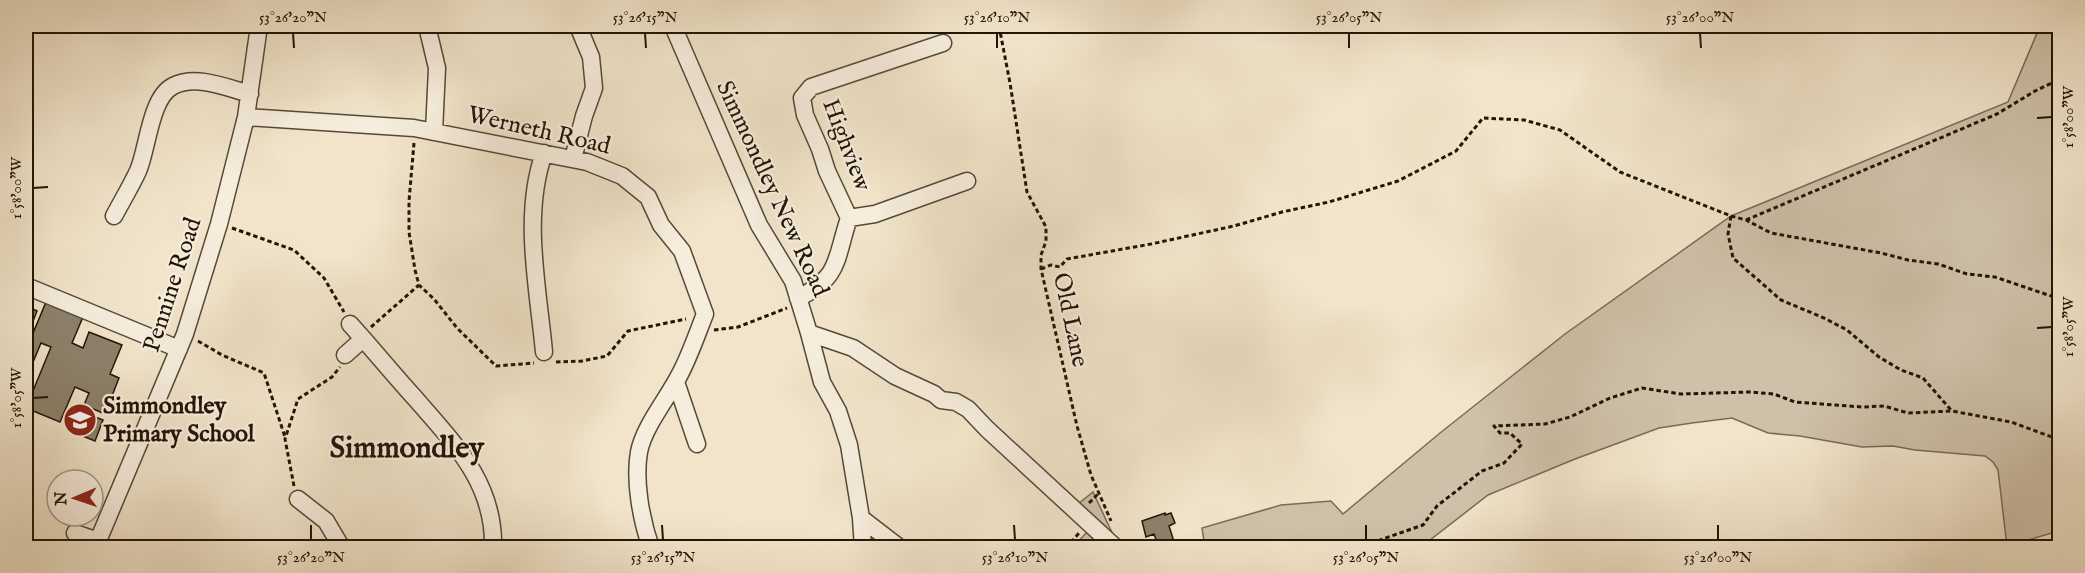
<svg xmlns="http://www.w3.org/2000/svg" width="2085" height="573" viewBox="0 0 2085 573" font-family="'IM FELL English',serif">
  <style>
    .green { fill: #cec1a9; stroke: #786b58; stroke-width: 1.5 }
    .building { fill: #8d816c; stroke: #211506; stroke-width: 1.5 }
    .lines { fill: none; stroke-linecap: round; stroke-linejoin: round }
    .minor-casing { stroke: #554937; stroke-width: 19 }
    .path { stroke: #211506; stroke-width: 3; stroke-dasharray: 4.5 3; stroke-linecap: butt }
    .minor { stroke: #f6eddd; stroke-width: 16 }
    .ticks { fill: none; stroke: #211506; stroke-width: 2 }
    .labels { text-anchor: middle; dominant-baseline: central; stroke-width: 4.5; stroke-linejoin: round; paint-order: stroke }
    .street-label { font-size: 24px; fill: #211506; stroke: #f6eddd }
    .poi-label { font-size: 24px; font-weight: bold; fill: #211506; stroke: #f6eddd; text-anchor: start }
    .district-label { font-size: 30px; font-weight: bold; fill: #211506; stroke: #f6eddd }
    .neatline { fill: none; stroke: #211506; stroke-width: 2 }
    .ticks-label { font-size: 15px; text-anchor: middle; fill: #211506 }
  </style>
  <rect width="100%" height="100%" fill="#f1e4ca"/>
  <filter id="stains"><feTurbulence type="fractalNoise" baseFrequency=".00333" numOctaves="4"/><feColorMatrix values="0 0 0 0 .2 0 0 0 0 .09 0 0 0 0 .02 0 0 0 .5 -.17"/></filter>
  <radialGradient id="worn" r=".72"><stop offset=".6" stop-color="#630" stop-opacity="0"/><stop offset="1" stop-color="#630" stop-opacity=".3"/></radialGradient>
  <path class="green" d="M2040 26H2060L2059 531 2007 546 1998 470 1993 462 1985 456 1915 450 1893 446 1862 447 1800 436 1768 433 1732 418 1692 423 1659 428 1575 459 1488 495 1421 547 1271 548 1269 545 1253 548 1205 547 1202 528 1281 505 1331 501 1343 514 1440 433 1565 334 1731 216 2008 102Z
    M1093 492 1116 541 1077 505Z
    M1088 531 1107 548H1072Z"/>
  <path class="building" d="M46 302 83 317 72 343 83 348 89 332 122 345 110 374 119 378 105 414 84 405 89 393 75 387 60 422 26 408 51 347 41 343 26 379V306L37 311 27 337 31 338Z
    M74 409 103 420 95 441 78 434 81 426 70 421Z
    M1165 513V515L1171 513 1175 523 1169 526 1176 548H1159L1154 534 1146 537 1142 521Z
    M26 536 33 539 31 543 41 548H26Z"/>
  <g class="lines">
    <g class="minor-casing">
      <path id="minor" d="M427 26 437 68 434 132
        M673 26 759 225 793 281 809 333 822 382 838 411 849 445 861 518 863 548
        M246 117 414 128 587 162 622 176 648 197 661 225 682 251 705 314C697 334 690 355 680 374 668 398 644 426 639 452 634 481 641 519 651 548
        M573 159 584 116 594 88 591 57 578 26
        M114 216C122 201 131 186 138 171 148 148 150 98 173 86 196 74 228 88 250 94
        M849 218 875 214 967 181
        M26 286 179 349
        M798 298C841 277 835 259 849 218L827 171 820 149 805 115 802 98 811 87 943 43
        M350 324C372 348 392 373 414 397 453 442 495 483 493 548
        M809 333 853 348 895 376 934 394 941 400 956 402 968 409 987 429 1116 548
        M544 352C538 287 522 216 544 153
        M345 355 363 339
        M676 382 697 444
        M298 499 326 521 342 548
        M861 518 900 548
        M75 533 98 541
        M95 548 185 334 219 224 246 117 259 26"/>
    </g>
    <path class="path" d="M999 26 1010 83 1027 192 1046 227V241L1041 255V269L1077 426 1091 475 1111 521
      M414 143 409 201V232L415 270 419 285 434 299 457 328 496 366 534 363
      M1731 216 1728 234 1733 258 1781 300 1824 318 1847 330 1879 357 1901 370 1923 378 1951 410
      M1746 220 1997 114 2035 91 2060 79
      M232 228 294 250 324 278 344 312
      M1041 269 1051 265 1060 267 1067 259 1151 244 1234 226 1282 212 1329 202 1398 181 1456 151 1483 118 1524 120 1560 130 1620 172 1731 216 1746 220 1771 233 1881 253 1908 260 1938 264 1967 274 1995 277 2060 299
      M371 327 419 285
      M714 330 738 327 787 308
      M198 341 222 355 264 373 285 437
      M556 362 582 361 607 356 628 331 686 319
      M124 401 137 407
      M294 486 285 439 298 399 332 377 340 367
      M1089 503 1098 494
      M1066 548 1079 533
      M1357 548 1423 525 1437 506 1482 471 1504 463 1522 444 1510 433H1500L1494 426 1545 424 1570 417 1610 398 1642 388 1681 394 1750 392 1774 394 1795 402 1862 407 1884 406 1908 413 1952 411 2011 422 2060 440"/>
    <use href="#minor" class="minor"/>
  </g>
  <path class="ticks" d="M293 33 294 48M645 33 646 48M997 33V48M1349 33V48M1700 33 1701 48M2037 118 2052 117M33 188 48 187M2037 328 2052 327M33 398 48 397M311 525V540M662 525 663 540M1014 525 1015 540M1366 525V540M1718 525V540"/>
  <defs>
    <g id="school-disc" transform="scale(1.725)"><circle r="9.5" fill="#8f2418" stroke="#f6eddd"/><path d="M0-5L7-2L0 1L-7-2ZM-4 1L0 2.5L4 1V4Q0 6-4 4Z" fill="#fff"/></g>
  </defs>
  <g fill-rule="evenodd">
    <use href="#school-disc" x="80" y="420"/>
  </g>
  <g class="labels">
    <g class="street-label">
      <text transform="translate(539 131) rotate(13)">Werneth Road</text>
      <text transform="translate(846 145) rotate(69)">Highview</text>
      <text transform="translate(772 189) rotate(65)">Simmondley New Road</text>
      <text transform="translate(173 285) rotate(-72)">Pennine Road</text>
      <text transform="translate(1070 320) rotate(78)">Old Lane</text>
    </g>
    <g class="poi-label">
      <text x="103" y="406">Simmondley<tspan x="103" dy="28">Primary School</tspan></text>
    </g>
    <g class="district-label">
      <text x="407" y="449">Simmondley</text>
    </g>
  </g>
  <rect width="2085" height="573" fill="none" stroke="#f1e4ca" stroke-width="66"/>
  <g transform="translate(75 498) rotate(268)"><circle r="28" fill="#f6eddd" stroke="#a19787" stroke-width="1.5"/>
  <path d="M0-4.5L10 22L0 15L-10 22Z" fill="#8f2418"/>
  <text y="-9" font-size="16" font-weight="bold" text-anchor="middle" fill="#211506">N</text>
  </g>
  <rect x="33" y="33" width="2019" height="507" class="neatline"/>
  <g class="ticks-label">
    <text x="293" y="22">53°26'20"N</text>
    <text x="645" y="22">53°26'15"N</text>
    <text x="997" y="22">53°26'10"N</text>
    <text x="1349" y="22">53°26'05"N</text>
    <text x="1700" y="22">53°26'00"N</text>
    <text transform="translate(2068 117) rotate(-90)" y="5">1°58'00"W</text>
    <text transform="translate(16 188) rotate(-90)" y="5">1°58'00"W</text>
    <text transform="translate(2068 327) rotate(-90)" y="5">1°58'05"W</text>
    <text transform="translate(16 398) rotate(-90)" y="5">1°58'05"W</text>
    <text x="311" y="562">53°26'20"N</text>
    <text x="663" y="562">53°26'15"N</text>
    <text x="1015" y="562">53°26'10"N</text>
    <text x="1366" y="562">53°26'05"N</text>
    <text x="1718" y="562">53°26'00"N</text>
  </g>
  <rect width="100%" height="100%" filter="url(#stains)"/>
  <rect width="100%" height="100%" fill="url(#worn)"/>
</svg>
